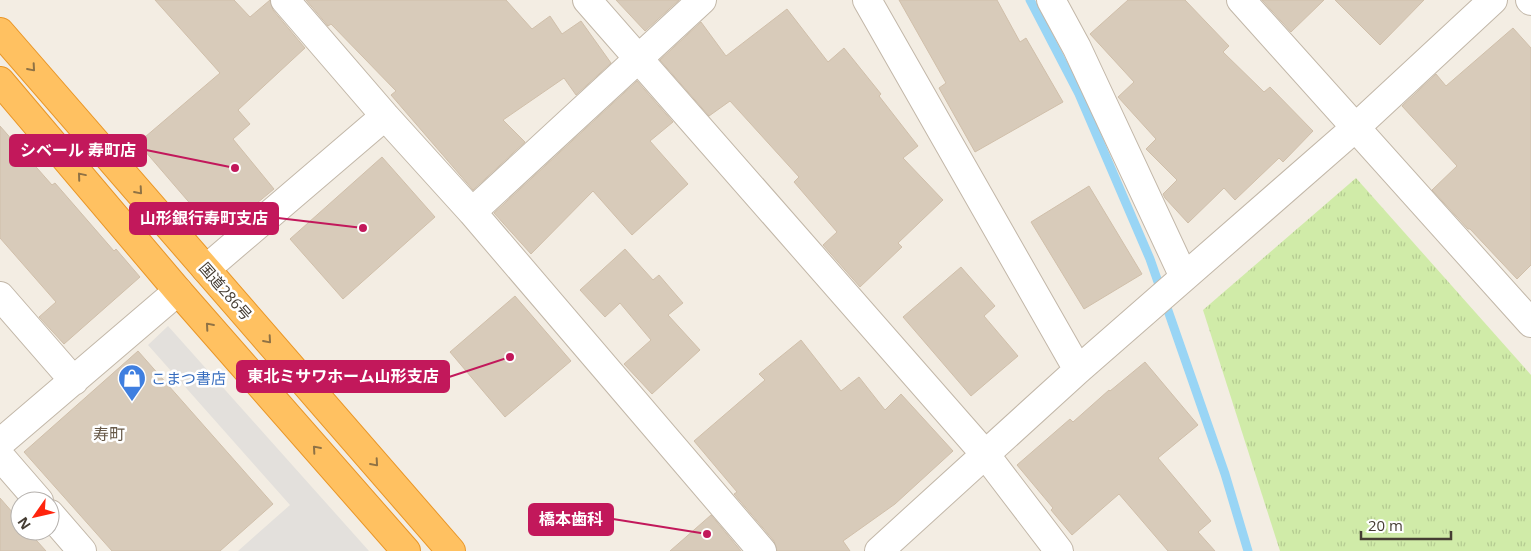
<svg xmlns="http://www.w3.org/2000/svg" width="1531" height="551" viewBox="0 0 1531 551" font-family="'Open Sans','Noto Sans JP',sans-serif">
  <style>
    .park { fill: url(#park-tufts) }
    .parking { fill: #e3e0dc }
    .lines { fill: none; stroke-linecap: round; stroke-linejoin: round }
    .stream { stroke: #99d5f5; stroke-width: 9 }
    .building { fill: #d8cbba; stroke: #d0bfaa }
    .minor-casing { stroke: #c2b7a8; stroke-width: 30 }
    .highway-casing { stroke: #e99627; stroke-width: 30 }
    .minor { stroke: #fff; stroke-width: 28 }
    .highway { stroke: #ffc161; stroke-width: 28 }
    .oneway { stroke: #8f7245 }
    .labels { text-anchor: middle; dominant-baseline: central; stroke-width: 5; stroke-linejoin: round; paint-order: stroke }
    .street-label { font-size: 15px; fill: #453d33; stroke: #fff }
    .shop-label { font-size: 15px; fill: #366cbe; stroke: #fff; text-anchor: start }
    .neighbourhood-label { font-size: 16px; fill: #685a49; stroke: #fff }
    .leader { fill: none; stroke: #c2185b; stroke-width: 2 }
    .callout-dot { fill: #c2185b; stroke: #fff; stroke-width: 2 }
    .callout { fill: #c2185b; stroke: #c2185b; stroke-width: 2 }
    .callout-label { font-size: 16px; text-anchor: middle; font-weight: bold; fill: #fff }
  </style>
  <defs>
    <pattern id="park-tufts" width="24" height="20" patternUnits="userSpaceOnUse" patternTransform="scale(1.25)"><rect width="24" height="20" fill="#d0eba8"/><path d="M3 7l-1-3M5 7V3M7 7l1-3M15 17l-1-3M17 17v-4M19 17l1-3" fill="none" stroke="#b4ca91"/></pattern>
  </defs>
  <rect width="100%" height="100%" fill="#f3ede3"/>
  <path class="park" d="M1356 178 1531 375V551H1280L1203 310Z"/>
  <path class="parking" d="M168 326 369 551H238L290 505 148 345Z"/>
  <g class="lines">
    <path class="stream" d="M1030 0 1079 94 1150 259 1225 474 1248 551"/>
  </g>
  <path class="building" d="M155 0H234L250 17 270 0 273 10 305 48 238 110 250 124 233 139 274 189 233 223 206 222 138 143 220 73Z
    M306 0H506L532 29 550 16 562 34 581 21 611 63 576 95 564 78 503 120 525 142 473 190 391 95 396 91 331 24 328 26Z
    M616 0H679L645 31Z
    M899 0H997L1020 42 1026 38 1063 102 975 152 939 88 946 83Z
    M1128 0H1185L1229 46 1223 52 1264 92 1270 87 1313 131 1283 162 1279 158 1235 200 1224 188 1188 223 1165 198 1163 194 1177 180 1146 149 1156 139 1118 97 1134 82 1090 34Z
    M1262 0H1324L1291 32Z
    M1335 0H1424L1380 45Z
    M787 9 828 62 844 48 881 94 879 96 918 146 903 158 943 200 898 243 902 247 860 287 823 245 837 232 794 182 799 177 730 101 709 116 660 60 701 22 726 56Z
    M1513 28 1531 48V265L1517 279 1470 229H1468L1432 190 1457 166 1402 106 1436 74 1446 86Z
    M637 81 673 122 650 141 688 184 632 235 593 191 531 254 494 213Z
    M0 126 52 185 55 183 114 251 116 249 140 277 64 344 39 317 56 302 0 238Z
    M382 157 435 217 343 299 290 239Z
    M1089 186 1142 274 1084 309 1031 222Z
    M625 249 653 280 659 275 683 303 668 315 700 350 652 394 624 364 651 340 620 303 605 317 580 290Z
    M961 267 995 306 984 316 1018 356 971 396 903 317Z
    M515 296 571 361 505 417 450 352Z
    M801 340 841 391 859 377 885 410 901 394 953 451 895 504 843 541 850 551H777L774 541 734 494 737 492 694 441 765 380 759 374Z
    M138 351 273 504 220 551H112L24 452Z
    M1145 362 1198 425 1158 458 1211 521 1198 532 1215 551H1168L1119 494 1072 535 1051 510 1053 508 1017 465 1070 419 1073 422 1109 390 1110 391Z
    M0 498 20 521V531H28L46 551H0Z
    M711 515 741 551H670Z"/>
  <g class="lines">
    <g class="minor-casing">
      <path id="minor" d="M285 0 385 116 472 212 762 551
        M587 0 985 454 1059 551
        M867 0 1078 370
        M1051 0 1077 48 1184 277
        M1241 0 1531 323
        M1530 0 1531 1
        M472 212 702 0
        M206 269 385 116
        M0 296 74 381
        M0 443 178 291
        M0 456 39 501
        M50 514 82 551
        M879 551 1078 370 1355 128 1493 0"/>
    </g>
    <g class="highway-casing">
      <path id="highway" d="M0 32 451 551
        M0 81 178 291 406 551"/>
    </g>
    <use href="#minor" class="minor"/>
    <use href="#highway" class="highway"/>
  </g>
  <defs><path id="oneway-chevron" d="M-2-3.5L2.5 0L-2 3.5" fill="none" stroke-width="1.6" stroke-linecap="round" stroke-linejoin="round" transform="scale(1.25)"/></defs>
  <g class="oneway">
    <use href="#oneway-chevron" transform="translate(32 68) rotate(49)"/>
    <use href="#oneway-chevron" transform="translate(81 176) rotate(-130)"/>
    <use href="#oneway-chevron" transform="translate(139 191) rotate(49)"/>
    <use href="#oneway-chevron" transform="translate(209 326) rotate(-131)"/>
    <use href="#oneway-chevron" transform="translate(268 340) rotate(49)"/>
    <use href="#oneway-chevron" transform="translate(316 449) rotate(-131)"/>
    <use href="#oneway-chevron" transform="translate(375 463) rotate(49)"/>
  </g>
  <defs>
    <g id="shop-pin" transform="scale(1.4375)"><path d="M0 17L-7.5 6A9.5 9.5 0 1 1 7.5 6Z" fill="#3f7fe0" stroke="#fff"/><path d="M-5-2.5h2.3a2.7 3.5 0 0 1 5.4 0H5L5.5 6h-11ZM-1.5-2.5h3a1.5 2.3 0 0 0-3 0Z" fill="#fff"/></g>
  </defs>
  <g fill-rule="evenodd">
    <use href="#shop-pin" x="132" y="378"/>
  </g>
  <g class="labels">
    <g class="street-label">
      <text transform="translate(226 291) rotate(49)">国道286号</text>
    </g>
    <g class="shop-label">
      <text x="151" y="378">こまつ書店</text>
    </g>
    <g class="neighbourhood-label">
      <text x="109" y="434">寿町</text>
    </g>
  </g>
  <path class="leader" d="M235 168L146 150M363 228L278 218M510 357L449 377M707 534L613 519"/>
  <g class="callout-dot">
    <circle cx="235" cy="168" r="5"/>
    <circle cx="363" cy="228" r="5"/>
    <circle cx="510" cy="357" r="5"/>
    <circle cx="707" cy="534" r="5"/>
  </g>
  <g class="callout">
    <rect x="10" y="135" width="136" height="31" rx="5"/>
    <rect x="130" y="203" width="148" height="31" rx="5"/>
    <rect x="237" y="361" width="212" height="31" rx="5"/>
    <rect x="529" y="504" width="84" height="31" rx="5"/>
  </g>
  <g class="callout-label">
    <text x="78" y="156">シベール 寿町店</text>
    <text x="204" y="224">山形銀行寿町支店</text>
    <text x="343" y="382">東北ミサワホーム山形支店</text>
    <text x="571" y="525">橋本歯科</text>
  </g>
  <g transform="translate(35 516) rotate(236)"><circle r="24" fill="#ffffff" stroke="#b5b1ad"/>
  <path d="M0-4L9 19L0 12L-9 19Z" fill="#ff240d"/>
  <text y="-8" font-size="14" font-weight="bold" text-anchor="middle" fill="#453d33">N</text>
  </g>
  <path d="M1361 531v8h90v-8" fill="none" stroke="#453d33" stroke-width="2.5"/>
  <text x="1368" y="531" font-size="15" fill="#453d33" stroke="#ffffff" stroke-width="4" paint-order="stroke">20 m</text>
</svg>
